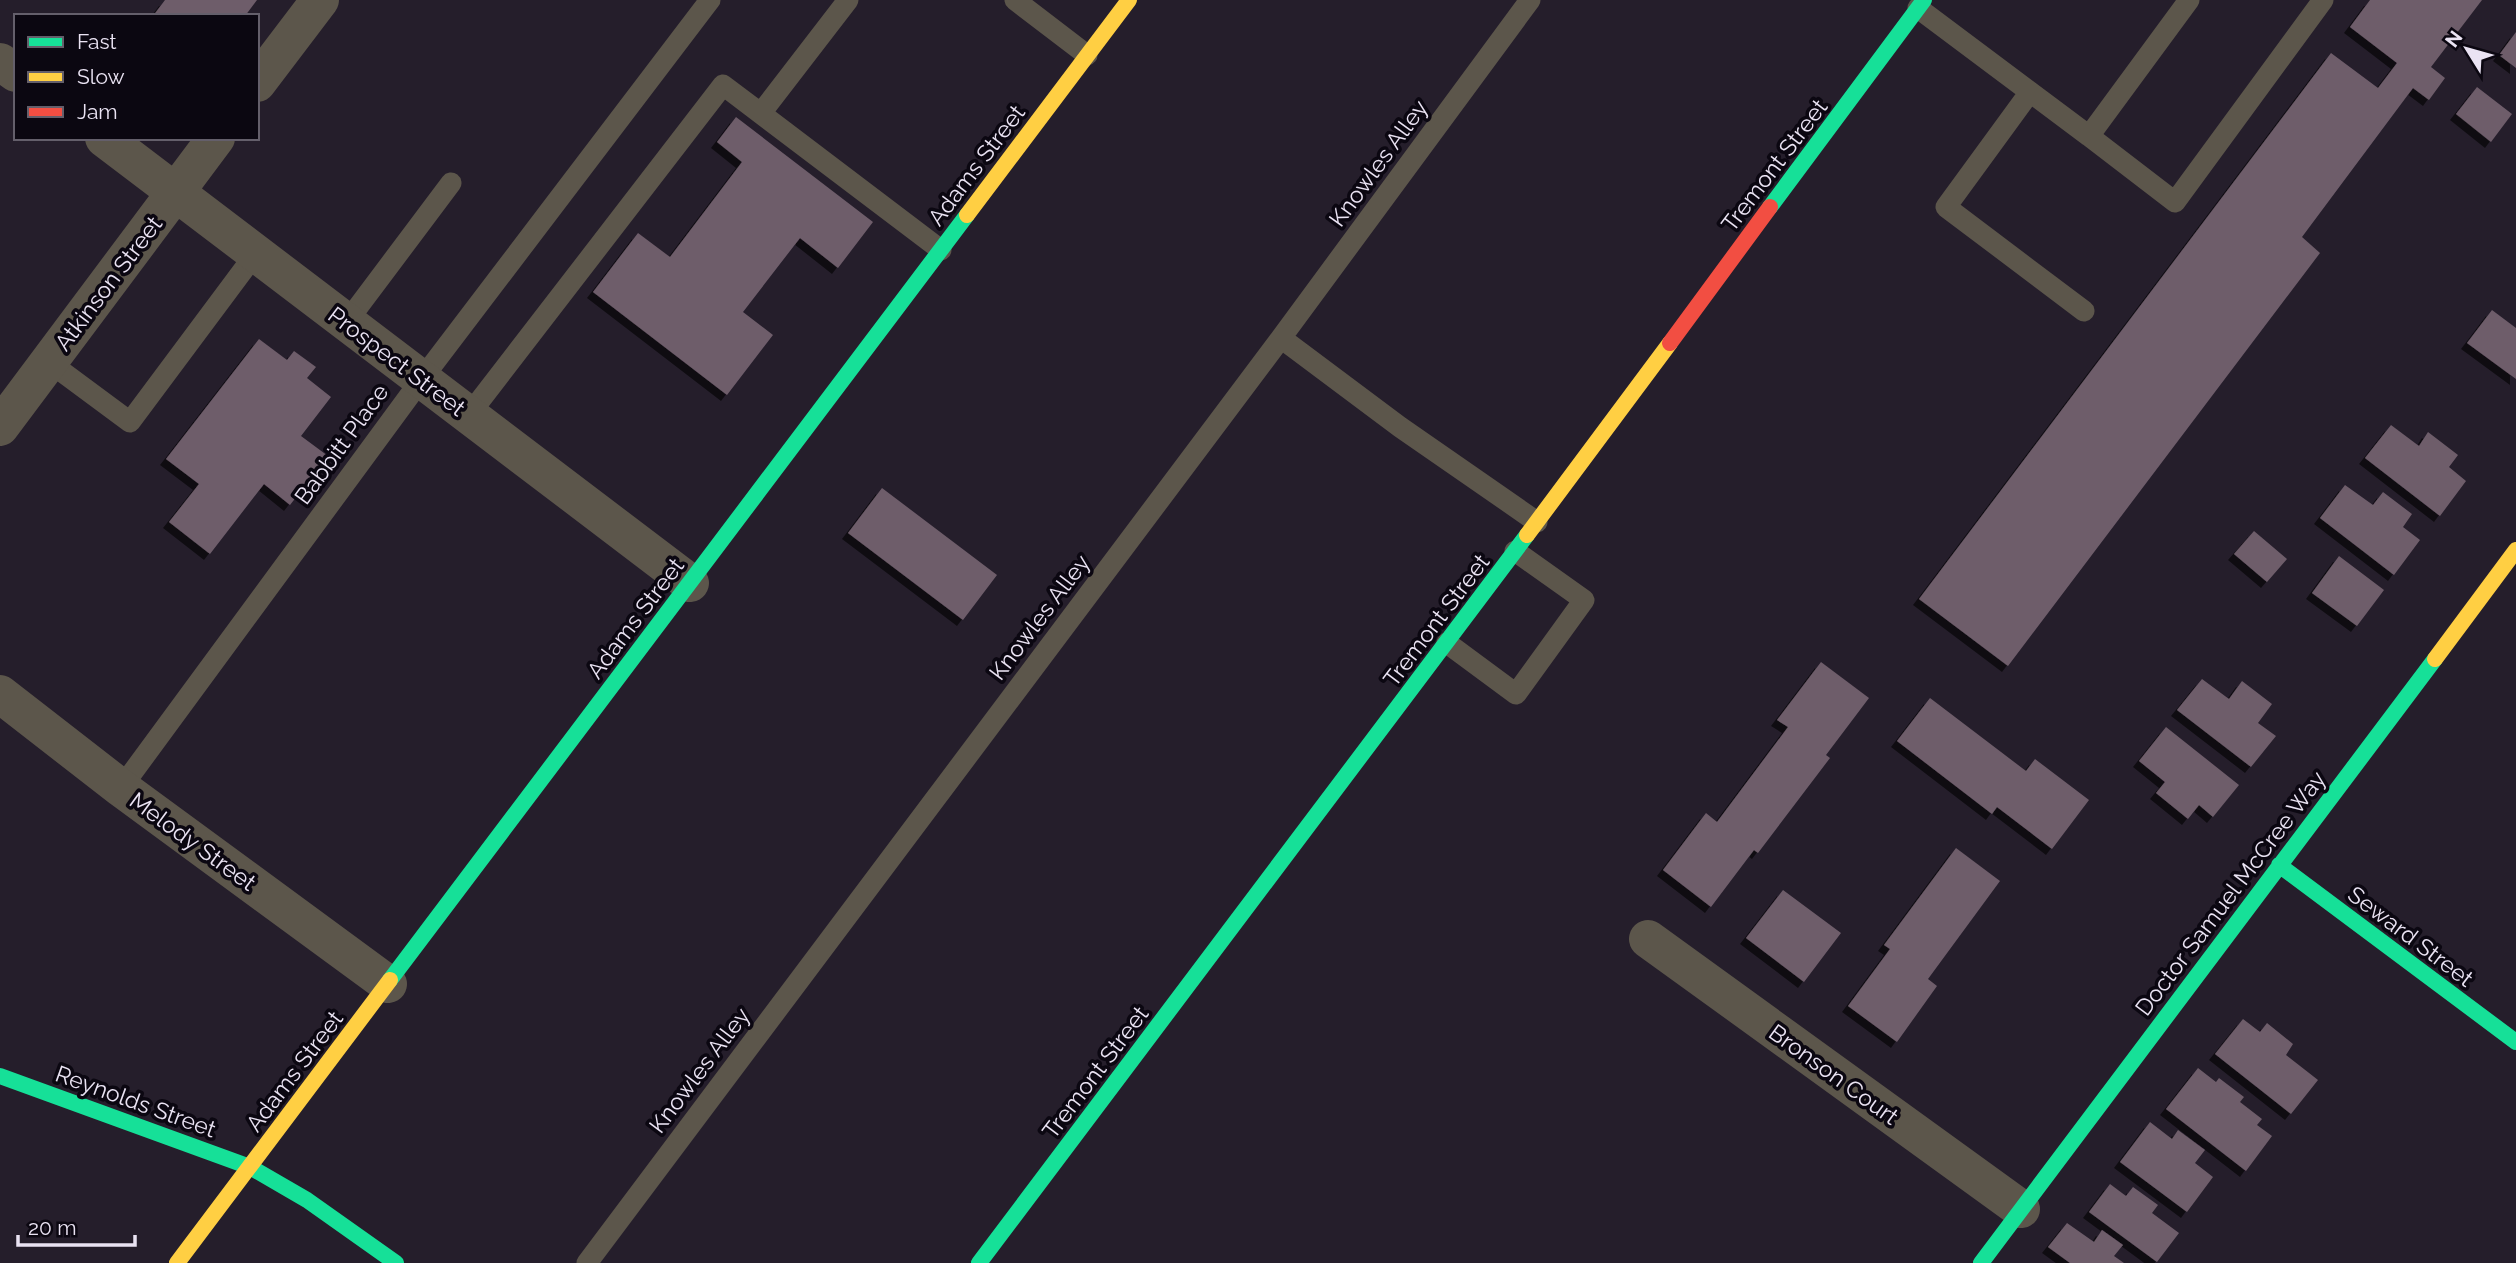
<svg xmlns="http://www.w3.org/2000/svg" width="2516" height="1263" viewBox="0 0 2516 1263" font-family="Raleway,sans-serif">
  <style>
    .building { fill: #6e5d6a; filter: url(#shadow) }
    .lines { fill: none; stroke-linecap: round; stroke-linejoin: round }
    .lane { stroke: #5c564b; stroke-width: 21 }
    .street { stroke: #5c564b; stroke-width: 38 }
    .fast { stroke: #16e098; stroke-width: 16 }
    .slow { stroke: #ffcf43; stroke-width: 16 }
    .jam { stroke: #f24e42; stroke-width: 16 }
    .labels { text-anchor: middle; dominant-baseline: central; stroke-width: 7; stroke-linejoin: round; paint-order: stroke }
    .street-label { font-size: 23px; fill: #eae3f3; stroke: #0b0711 }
  </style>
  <defs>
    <filter id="shadow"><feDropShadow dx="-6" dy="6" stdDeviation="0" flood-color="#0009"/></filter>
  </defs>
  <rect width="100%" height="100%" fill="#251e2b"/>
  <path class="building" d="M165 0H257L245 16H153Z
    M2370 0H2482L2431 67 2445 78 2429 100 2413 88 2302 237 2320 253 2008 666 1919 599 2331 53 2378 88 2397 63 2350 27Z
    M2516 32V68L2499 55Z
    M2477 87 2512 114 2491 142 2456 114Z
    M736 117 873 222 838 268 800 238 743 312 773 335 727 395 593 292 638 233 670 257 742 162 717 142Z
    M2492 310 2516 328V379L2467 343Z
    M259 339 287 360 294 351 316 367 307 378 331 397 301 436 328 456 290 505 264 484 210 554 169 522 199 484 166 459Z
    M2391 425 2419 446 2428 432 2458 455 2449 467 2466 481 2440 516 2365 458Z
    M2345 485 2373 505 2383 492 2412 514 2403 527 2420 540 2394 575 2320 518Z
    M882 488 997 575 963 620 848 533Z
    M2254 531 2287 559 2267 582 2234 554Z
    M2339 556 2384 590 2357 626 2312 593Z
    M1821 662 1869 698 1826 755 1830 758 1758 853 1754 850 1711 907 1663 870 1706 813 1717 822 1788 727 1777 720Z
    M2202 679 2229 699 2242 681 2272 704 2258 723 2276 736 2251 767 2177 710Z
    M1930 698 2026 771 2035 759 2089 800 2052 849 1997 807 1992 814 1897 741Z
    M2166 727 2239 785 2213 817 2199 805 2188 819 2156 793 2165 782 2139 761Z
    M1956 848 2000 881 1928 979 1937 986 1897 1042 1848 1006 1890 949 1884 945Z
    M1783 890 1841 933 1804 982 1746 938Z
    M2243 1019 2260 1032 2267 1023 2293 1044 2286 1055 2318 1080 2291 1114 2215 1054Z
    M2198 1068 2216 1082 2219 1078 2244 1097 2240 1102 2262 1119 2257 1125 2272 1136 2246 1171 2166 1109Z
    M2150 1122 2172 1139 2178 1130 2205 1150 2195 1163 2213 1177 2187 1212 2120 1162Z
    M2110 1184 2126 1196 2133 1187 2158 1205 2152 1213 2179 1233 2157 1262 2089 1212Z
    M2067 1223 2094 1242 2102 1230 2123 1245 2114 1256 2124 1263H2070L2048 1247Z"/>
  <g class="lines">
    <path class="lane" d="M1015 0 1087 55
      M1918 8 2089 136 2189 0
      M2030 92 1946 207 2084 311
      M761 113 848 0
      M2089 136 2175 202 2323 0
      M346 323 451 183
      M1281 338 1400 427 1537 522
      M49 362 130 422 256 253
      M468 416 723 85 941 250
      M1447 643 1516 694 1584 600 1515 551
      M121 788 421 380 710 0
      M587 1263 1281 338 1530 0"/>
    <path class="street" d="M0 62 16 73
      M257 83 320 0
      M104 138 690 583
      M0 427 216 138
      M0 694 121 788 388 984
      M1648 939 2021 1209"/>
    <path class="fast" d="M1770 207 1924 0
      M2279 865 2516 1042
      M390 980 967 215
      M0 1076 250 1167 307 1200 396 1263
      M979 1263 1527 535
      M1981 1263 2435 659"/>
    <path class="slow" d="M967 215 1129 0
      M1527 535 1670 343
      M2435 659 2516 550
      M177 1263 390 980"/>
    <path class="jam" d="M1670 343 1770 207"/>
  </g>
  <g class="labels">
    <g class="street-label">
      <text transform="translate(1378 163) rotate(-54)">Knowles Alley</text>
      <text transform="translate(976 165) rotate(-53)">Adams Street</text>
      <text transform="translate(1774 165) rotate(-53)">Tremont Street</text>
      <text transform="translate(108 283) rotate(-53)">Atkinson Street</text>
      <text transform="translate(397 361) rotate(37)">Prospect Street</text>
      <text transform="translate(341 444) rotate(-54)">Babbitt Place</text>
      <text transform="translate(1039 617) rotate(-53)">Knowles Alley</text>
      <text transform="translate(635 618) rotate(-53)">Adams Street</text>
      <text transform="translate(1436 620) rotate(-53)">Tremont Street</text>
      <text transform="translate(193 841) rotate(36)">Melody Street</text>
      <text transform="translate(2230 893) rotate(-53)">Doctor Samuel McCree Way</text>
      <text transform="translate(2411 936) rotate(37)">Seward Street</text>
      <text transform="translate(699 1070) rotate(-53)">Knowles Alley</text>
      <text transform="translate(294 1071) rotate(-53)">Adams Street</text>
      <text transform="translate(1095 1072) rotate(-53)">Tremont Street</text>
      <text transform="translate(1834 1074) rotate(36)">Bronson Court</text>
      <text transform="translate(136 1101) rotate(20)">Reynolds Street</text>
    </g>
  </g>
  <rect x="14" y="14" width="245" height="126" fill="#0b0711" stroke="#645f6b" stroke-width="2"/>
  <rect x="28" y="37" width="35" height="10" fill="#16e098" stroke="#645f6b" stroke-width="2"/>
  <text x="77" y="49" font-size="21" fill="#eae3f3">Fast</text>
  <rect x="28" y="72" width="35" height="10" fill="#ffcf43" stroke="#645f6b" stroke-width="2"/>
  <text x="77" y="84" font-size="21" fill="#eae3f3">Slow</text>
  <rect x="28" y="107" width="35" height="10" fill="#f24e42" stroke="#645f6b" stroke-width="2"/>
  <text x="77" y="119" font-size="21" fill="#eae3f3">Jam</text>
  <g transform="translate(2467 49) rotate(307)" stroke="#0b0711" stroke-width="5" paint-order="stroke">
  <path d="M0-5L12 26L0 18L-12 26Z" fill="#eae3f3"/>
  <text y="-10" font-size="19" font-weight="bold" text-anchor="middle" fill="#eae3f3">N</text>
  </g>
  <path d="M18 1235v10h117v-10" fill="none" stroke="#eae3f3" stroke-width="3.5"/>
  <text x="28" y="1235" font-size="21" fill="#eae3f3" stroke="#0b0711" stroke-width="5" paint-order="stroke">20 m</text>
</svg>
